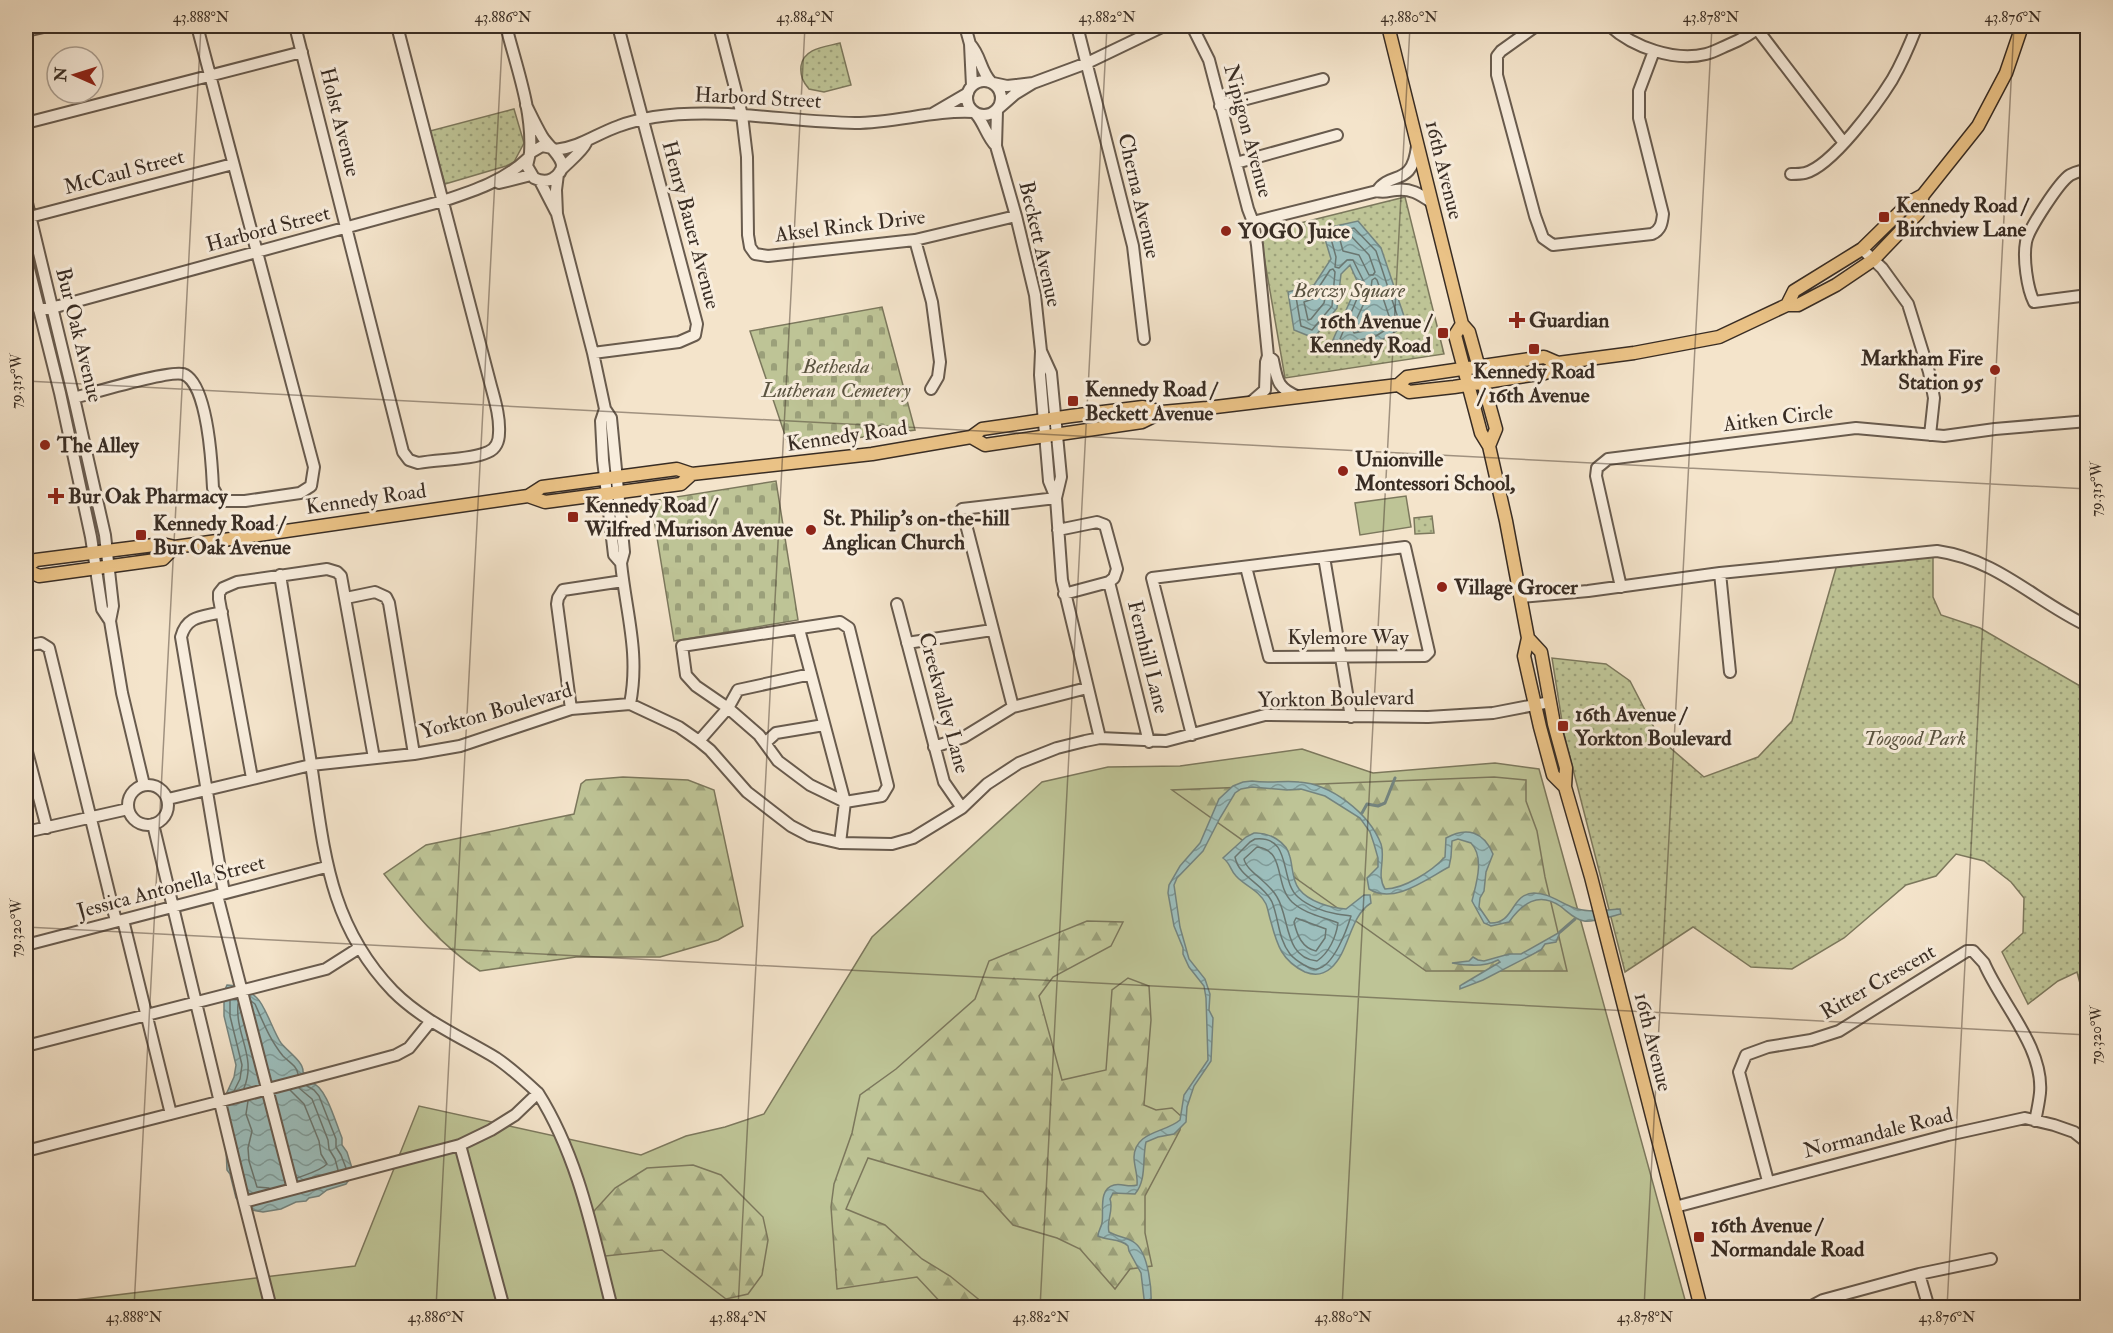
<svg xmlns="http://www.w3.org/2000/svg" width="2113" height="1333" viewBox="0 0 2113 1333" font-family="'IM FELL Double Pica',serif">
  <style>
    .grass { fill: #bec496; stroke: #7c785d; stroke-width: 1.5 }
    .forest { fill: url(#forest-firs); stroke: #7c785d; stroke-width: 1.5 }
    .cemetery { fill: url(#cemetery-stones); stroke: #7c785d; stroke-width: 1.5 }
    .park { fill: url(#park-dots); stroke: #7c785d; stroke-width: 1.5 }
    .water { fill: url(#water-waves); stroke: #74847f; stroke-width: 1.5 }
    .lines { fill: none; stroke-linecap: round; stroke-linejoin: round }
    .shore { stroke: #6a7670; stroke-width: 1.5 }
    .stream { stroke: #74847f; stroke-width: 3 }
    .minor-casing { stroke: #685b4e; stroke-width: 14 }
    .major-casing { stroke: #392d24; stroke-width: 15 }
    .minor { stroke: #f8eddd; stroke-width: 10 }
    .major { stroke: #eac286; stroke-width: 12 }
    .ticks { fill: none; stroke: #392d24; stroke-width: 1.5; stroke-opacity: 0.45 }
    .poi-dot { fill: #8f2418; stroke: #f8eddd; stroke-width: 2 }
    .labels { text-anchor: middle; dominant-baseline: central; stroke-width: 6; stroke-linejoin: round; paint-order: stroke }
    .street-label { font-size: 21px; fill: #392d24; stroke: #f8eddd }
    .poi-label { font-size: 21px; font-weight: bold; fill: #392d24; stroke: #f8eddd; text-anchor: start }
    .park-label { font-size: 21px; font-style: italic; fill: #5a5340; stroke: #f8eddd }
    .neatline { fill: none; stroke: #392d24; stroke-width: 2 }
    .ticks-label { font-size: 15px; text-anchor: middle; fill: #392d24 }
  </style>
  <defs>
    <pattern id="forest-firs" width="22" height="20" patternUnits="userSpaceOnUse" patternTransform="scale(1.5)"><rect width="22" height="20" fill="#bec496"/><path d="M5 1l3.5 6h-7zM16 11l3.5 6h-7z" fill="#9ba07a"/></pattern>
    <pattern id="cemetery-stones" width="16" height="16" patternUnits="userSpaceOnUse" patternTransform="scale(1.5)"><rect width="16" height="16" fill="#bec496"/><path d="M2 7V4a2 2 0 0 1 4 0v3zM10 15v-3a2 2 0 0 1 4 0v3z" fill="#9ba07a"/></pattern>
    <pattern id="park-dots" width="8" height="8" patternUnits="userSpaceOnUse" patternTransform="scale(1.5)"><rect width="8" height="8" fill="#bec496"/><path d="M2 2h.1M6 6h.1" fill="none" stroke="#9ba07a" stroke-width="1.8" stroke-linecap="round"/></pattern>
    <pattern id="water-waves" width="16" height="10" patternUnits="userSpaceOnUse" patternTransform="scale(1.5)"><rect width="16" height="10" fill="#9cbebc"/><path d="M0 5q4-4 8 0t8 0" fill="none" stroke="#809b99"/></pattern>
  </defs>
  <rect width="100%" height="100%" fill="#f4e4cb"/>
  <filter id="stains"><feTurbulence type="fractalNoise" baseFrequency=".00333" numOctaves="4"/><feColorMatrix values="0 0 0 0 .2 0 0 0 0 .09 0 0 0 0 .02 0 0 0 .5 -.17"/></filter>
  <radialGradient id="worn" r=".72"><stop offset=".6" stop-color="#630" stop-opacity="0"/><stop offset="1" stop-color="#630" stop-opacity=".3"/></radialGradient>
  <path class="grass" d="M1406 496 1411 527 1360 535 1355 503Z
    M1302 749 1373 773 1495 763 1539 769 1687 1307 26 1308V1306L355 1266 419 1106 641 1155 686 1136 725 1127 764 1114 872 937 1042 782 1108 767 1180 766Z"/>
  <path class="forest" d="M623 777 688 780 714 790 743 926 718 940 660 957H576L480 971C441 946 412 910 384 874L426 845 574 814 581 784 586 780Z
    M1494 777 1526 780V801L1537 831 1545 877 1567 971H1426L1172 790Z
    M1087 921 1123 922 1111 946 1053 977 1039 996 1062 1080 1106 1070 1112 990 1128 978 1149 986 1151 1020 1144 1105 1156 1110 1172 1108 1182 1117 1180 1130 1145 1196V1233L1152 1266 1130 1269 1115 1289 1080 1249 1057 1238 1013 1225 983 1192 868 1158 846 1209 885 1225 922 1259 950 1276 988 1307H945L917 1277 837 1289 831 1207 834 1184 852 1133 860 1095 896 1069 975 999 989 961Z
    M693 1165 721 1175 763 1217 768 1240 762 1275 748 1294 726 1299 662 1250 596 1257 585 1221 615 1188 647 1168Z"/>
  <path class="cemetery" d="M882 307 915 430 789 447 750 331Z
    M776 481 798 620 674 641 651 501Z"/>
  <path class="park" d="M840 43 851 85 824 92 809 89C803 82 800 76 801 66 804 48 825 47 840 43Z
    M514 109 524 143 514 162 506 166 445 184 430 131Z
    M1405 197 1444 354 1285 378 1260 233Z
    M1432 516 1434 533 1415 534 1414 518Z
    M1933 550V597L1941 615 1980 628 2087 690V999L2082 991 2077 972 2058 981 2028 1004 2002 952 2023 933 2024 898 2011 882 1984 861 1956 854 1936 876 1906 885 1844 938 1792 969 1751 967 1693 927 1625 972 1564 734 1552 658 1606 664 1630 681 1660 739 1704 777 1758 757 1792 721 1838 561Z"/>
  <path class="water" d="M1358 221 1381 248 1407 325 1378 342 1340 351 1332 342 1358 283 1350 265 1341 274 1337 308 1314 338 1294 330 1288 292 1314 285 1331 259 1322 229Z
    M1252 781C1271 784 1282 780 1299 782 1331 784 1369 813 1381 844 1386 859 1376 875 1385 889 1404 889 1432 871 1445 857L1446 838C1467 826 1484 832 1493 854L1486 872 1484 891 1480 898 1479 907 1490 923C1515 924 1510 894 1534 893 1551 893 1562 905 1578 909 1591 913 1606 910 1620 909L1621 914C1612 916 1591 923 1584 921 1575 920 1567 911 1560 906 1538 891 1522 904 1509 922L1491 926 1484 923 1472 901C1476 884 1485 858 1471 843L1458 839 1452 841 1451 857 1449 867C1426 879 1394 905 1369 889L1367 878 1378 867V858L1374 844 1370 832 1360 818 1325 796 1301 789 1287 790 1252 787 1241 789 1235 793 1220 818 1203 851 1177 878 1174 885 1180 927 1189 959 1205 979 1210 994 1209 1010 1213 1018 1211 1061 1194 1086 1187 1107 1186 1122 1174 1134 1158 1137 1146 1142C1142 1159 1147 1180 1135 1194L1113 1193 1110 1199C1114 1210 1106 1221 1109 1232 1117 1237 1128 1237 1135 1243 1149 1254 1152 1291 1151 1307H1145L1141 1273 1129 1251 1128 1246C1120 1238 1108 1241 1098 1236 1098 1231 1101 1228 1102 1223 1104 1211 1098 1189 1114 1185 1122 1183 1129 1188 1137 1185 1138 1175 1134 1166 1134 1157 1135 1131 1165 1133 1180 1120L1184 1095 1208 1060 1206 998 1204 986 1189 967 1183 954V948L1174 926 1168 893 1169 885 1180 866 1200 843 1219 799 1233 786 1243 782Z
    M1254 833C1269 832 1287 842 1290 857 1293 868 1292 880 1299 889 1309 902 1331 908 1346 909L1364 895H1370L1371 903C1349 917 1350 951 1331 968 1323 975 1315 976 1305 972 1282 961 1277 945 1271 922 1269 916 1268 909 1266 904 1259 890 1245 886 1236 876 1230 870 1231 864 1223 858L1246 837Z
    M1560 932 1556 942 1545 944 1541 950 1483 980 1460 989V986L1463 984 1500 962 1498 960C1485 967 1467 966 1452 963L1469 961 1473 957 1478 960 1484 961 1509 954H1521Z
    M227 985C242 986 246 988 257 998 265 1005 273 1031 281 1043 287 1051 304 1062 303 1072L311 1078 312 1083C326 1086 336 1124 342 1138V1145L347 1152 352 1168 351 1177 346 1184 327 1190 319 1196 309 1198 306 1201 296 1202 281 1209 263 1212 246 1209 236 1198 230 1174 227 1170 226 1148 224 1099 234 1077 236 1065 224 1016V992Z"/>
  <g class="lines">
    <path class="shore" d="M1354 228 1376 251 1399 321 1376 336 1343 344 1340 339 1364 282 1353 260H1347L1339 268 1335 267 1336 257 1330 235 1332 233Z
      M1351 236 1369 255 1375 272 1373 275H1369L1359 255 1343 251 1340 240Z
      M1333 269 1335 272 1332 306 1312 330 1301 326 1296 297 1317 290 1330 270Z
      M1375 278 1377 280 1390 319 1374 329 1354 333 1352 329 1371 288 1372 280Z
      M1321 296 1325 298 1324 303 1311 319 1308 320 1304 302Z
      M1255 839C1293 835 1279 881 1298 897 1308 906 1324 912 1337 914 1342 915 1346 915 1351 916 1347 929 1334 966 1317 969 1313 970 1308 967 1304 965 1299 962 1294 959 1290 954 1278 939 1279 919 1272 902 1263 883 1239 878 1235 857L1250 842Z
      M1257 847C1286 850 1274 885 1292 902 1305 914 1323 917 1338 923 1336 937 1329 953 1317 961 1284 958 1290 918 1277 897 1269 882 1246 871 1244 859Z
      M1296 918 1326 929 1325 938 1316 951C1302 948 1297 935 1294 922Z
      M230 1001V1016L242 1065 240 1079 234 1091
      M251 1001 255 1004C263 1022 270 1040 283 1056 289 1062 297 1066 298 1074
      M238 1004C235 1035 257 1057 244 1088
      M307 1086 314 1090 319 1096 336 1139V1147L341 1155 346 1168
      M299 1088 312 1099 328 1140 329 1149 335 1159 338 1170
      M290 1090 304 1104 319 1141 321 1154 327 1164C320 1171 307 1174 297 1178
      M248 1101 246 1114 252 1131 248 1148 249 1161 257 1187 269 1188"/>
    <path class="stream" d="M1362 813 1367 804 1378 806 1385 803 1395 778
      M1560 932 1575 919"/>
    <g class="minor-casing">
      <path id="minor" d="M295 26 403 452 409 460 418 463C438 459 472 460 488 452 496 449 499 441 499 433 500 417 495 401 491 386L397 26
        M506 26C516 66 533 110 530 153
        M719 26 742 115 747 157 748 235 750 247 755 254 768 256 915 240 1016 216
        M965 26 970 44 972 86
        M1077 26 1133 246 1144 339
        M1192 26 1209 60 1248 209 1253 222 1257 245 1268 356 1266 362 1265 390 1250 403
        M1536 26 1501 51 1497 56V75L1535 216 1543 238 1553 245 1652 234C1661 230 1662 223 1663 214L1639 118V91L1654 51
        M1610 26C1633 47 1675 62 1706 54 1714 52 1721 48 1728 45 1740 40 1751 35 1760 26
        M1757 29 1844 143
        M26 31 48 26
        M970 44C981 56 980 70 991 82
        M967 98a17 17 0 1 1 34 0a17 17 0 1 1-34 0Z
        M993 83 1007 86 1033 83
        M526 105C531 115 536 126 542 136 548 148 577 165 552 179 546 182 540 181 534 178L527 166 530 153 542 146 552 148
        M1220 106 1323 79
        M999 108 1015 94 1033 83 1087 63 1164 26
        M997 111 996 146 1016 216 1035 295 1041 351 1040 375 1049 481 1056 498
        M932 114 968 93
        M976 114C984 123 987 137 996 146
        M26 123 302 52
        M555 150C581 147 596 134 619 126 629 122 643 119 654 117 721 107 789 122 855 123 895 123 934 110 973 112
        M1236 163 1337 135
        M2088 170C2081 170 2076 172 2070 175 2059 182 2028 230 2026 242 2023 258 2027 288 2034 302L2088 295
        M560 171C567 163 582 152 586 143
        M558 174 556 190 557 214 593 353 605 409 611 418 624 552 621 563C626 613 640 653 630 704
        M1791 174C1795 174 1801 174 1805 173 1832 166 1877 104 1892 80 1902 63 1910 44 1917 26
        M540 181 556 212
        M499 183 531 175
        M1377 191C1391 170 1412 188 1417 146
        M26 199 74 398 105 535 113 606 110 621 122 693 144 785
        M26 218 233 164
        M1253 222 1377 191C1384 193 1388 191 1396 190 1410 188 1420 194 1431 202
        M915 240 932 302 940 362 938 377 931 389
        M1862 249 1882 268 1908 304 1929 372 1934 398 1930 435
        M26 257 60 393 91 537 102 609 110 621
        M39 310 59 306 443 201C473 191 504 181 527 159
        M1041 351 1051 373 1061 477 1056 498 1062 580 1100 738
        M593 353 679 342 695 335 697 324 618 26
        M1268 356 1273 360C1277 381 1278 389 1299 397
        M74 398C92 393 169 370 183 374 208 382 212 466 213 488L218 497 225 501H245L300 493 311 486 314 467 197 26
        M605 409 601 421 603 460 614 555 621 563
        M1058 530 1097 522 1105 525 1117 569 1114 578 1109 582 1064 594
        M1324 557 1351 717
        M1720 573 1730 672
        M1109 582 1149 742
        M1621 587 1596 476 1597 468 1608 459 1856 428 1944 436 1995 429 2088 421
        M1521 597 1588 591 1720 573 1937 551C1999 560 2033 600 2088 626
        M346 598 375 592 386 597 389 603 414 754
        M897 604 944 782 962 808
        M222 612C203 617 187 615 181 637L224 893
        M840 622 849 628 888 786 882 796 845 802 810 785 778 761 759 735 728 708 696 686 686 675 682 646Z
        M799 629 845 802 840 843
        M907 643 992 630
        M26 646 41 643 49 648 116 921
        M1013 707 962 509 1056 498
        M571 709 557 604 558 598 563 590 623 581
        M1192 735 1152 578 1405 547 1429 652 1425 656 1269 657 1246 567
        M699 741 728 708 738 690 811 674
        M765 743 776 733 824 725
        M934 747 964 737 1013 707 1087 688
        M26 748 47 828
        M252 778 219 599V593L223 588 237 582 327 569 337 572 341 576 374 758
        M128 805a20 20 0 1 1 40 0a20 20 0 1 1-40 0Z
        M168 799 311 765 414 754 460 746 571 709 630 704 679 727 699 741 710 750 747 792 791 826 810 836 840 843 892 844 913 838 962 808 987 784 1019 763 1057 748 1085 741 1100 738 1166 741 1265 715 1428 717 1493 713 1550 702
        M153 824 244 1202 460 1145 491 1130 515 1115 538 1093C525 1081 511 1068 496 1058 461 1037 423 1021 393 991 325 920 324 843 309 751 300 693 290 634 280 575
        M26 832 128 809
        M217 895 293 1189
        M123 920 171 1114
        M26 945 326 867
        M26 1046 326 969 359 948
        M538 1093C579 1158 593 1234 612 1308
        M460 1145 504 1308
        M26 1151C149 1119 273 1089 396 1055L409 1048 430 1022
        M1768 1181 1739 1072 1746 1055 1768 1047 1811 1040 1839 1031 1967 951H1973L1984 963C2001 1003 2044 1048 2040 1093 2039 1102 2037 1112 2035 1121
        M244 1202 271 1308
        M1675 1207 1948 1135 2025 1118 2054 1125 2074 1132 2088 1143
        M1919 1274 1929 1308
        M1808 1308 1823 1300 1919 1274 1991 1259"/>
    </g>
    <g class="major-casing">
      <path id="major" d="M1388 26 1462 324 1469 332 1496 429 1489 446
        M1787 305 1794 291 1862 249 1910 202 1923 195 1978 126 2006 73 2021 29 2025 26
        M1462 324 1455 335 1481 433 1489 446 1506 521 1528 638 1524 656 1540 727 1553 775 1565 787
        M1398 385 1409 392 1454 387 1545 373 1558 363 1634 353 1719 337 1787 305H1798L1836 285 1873 260 1918 213 1923 195
        M971 437 985 445 1142 422 1162 412
        M528 496 545 502 681 484 692 474
        M26 567 36 560 162 544 175 547 528 496 542 487 677 469 692 474 872 454 971 437 982 429 1071 416 1143 407 1162 412 1207 408 1398 385 1407 377 1544 357 1558 363
        M26 570 39 576 163 559 175 547
        M1528 638 1541 652 1554 724 1566 768 1565 787 1591 877 1701 1308"/>
    </g>
    <use href="#minor" class="minor"/>
    <use href="#major" class="major"/>
  </g>
  <path class="ticks" d="M26 381 2088 489M26 927 2088 1035M134 1308 201 26M436 1308 503 26M738 1308 805 26M1040 1308 1107 26M1342 1308 1410 26M1644 1308 1712 26M1947 1308 2014 26"/>
  <g class="poi-dot">
    <rect x="1878" y="211" width="12" height="12" rx="3"/>
    <circle cx="1226" cy="231" r="6"/>
    <path d="M1514 311h6v6h6v6h-6v6h-6v-6h-6v-6h6z"/>
    <rect x="1437" y="327" width="12" height="12" rx="3"/>
    <rect x="1528" y="343" width="12" height="12" rx="3"/>
    <circle cx="1995" cy="370" r="6"/>
    <rect x="1067" y="395" width="12" height="12" rx="3"/>
    <circle cx="45" cy="445" r="6"/>
    <circle cx="1343" cy="471" r="6"/>
    <path d="M53 487h6v6h6v6h-6v6h-6v-6h-6v-6h6z"/>
    <rect x="567" y="511" width="12" height="12" rx="3"/>
    <circle cx="811" cy="530" r="6"/>
    <rect x="135" y="529" width="12" height="12" rx="3"/>
    <circle cx="1442" cy="587" r="6"/>
    <rect x="1557" y="720" width="12" height="12" rx="3"/>
    <rect x="1693" y="1231" width="12" height="12" rx="3"/>
  </g>
  <g class="labels">
    <g class="street-label">
      <text transform="translate(758 98) rotate(3)">Harbord Street</text>
      <text transform="translate(340 122) rotate(76)">Holst Avenue</text>
      <text transform="translate(1248 131) rotate(75)">Nipigon Avenue</text>
      <text transform="translate(1444 170) rotate(76)">16th Avenue</text>
      <text transform="translate(124 172) rotate(-15)">McCaul Street</text>
      <text transform="translate(1139 196) rotate(77)">Cherna Avenue</text>
      <text transform="translate(691 225) rotate(75)">Henry Bauer Avenue</text>
      <text transform="translate(850 226) rotate(-7)">Aksel Rinck Drive</text>
      <text transform="translate(268 229) rotate(-15)">Harbord Street</text>
      <text transform="translate(1040 244) rotate(77)">Beckett Avenue</text>
      <text transform="translate(79 335) rotate(76)">Bur Oak Avenue</text>
      <text transform="translate(1778 418) rotate(-7)">Aitken Circle</text>
      <text transform="translate(847 436) rotate(-8)">Kennedy Road</text>
      <text transform="translate(366 499) rotate(-8)">Kennedy Road</text>
      <text x="1348" y="637">Kylemore Way</text>
      <text transform="translate(1148 657) rotate(76)">Fernhill Lane</text>
      <text transform="translate(1336 699) rotate(-1)">Yorkton Boulevard</text>
      <text transform="translate(944 703) rotate(75)">Creekvalley Lane</text>
      <text transform="translate(496 711) rotate(-16)">Yorkton Boulevard</text>
      <text transform="translate(171 887) rotate(-15)">Jessica Antonella Street</text>
      <text transform="translate(1878 982) rotate(-30)">Ritter Crescent</text>
      <text transform="translate(1653 1042) rotate(76)">16th Avenue</text>
      <text transform="translate(1878 1133) rotate(-14)">Normandale Road</text>
    </g>
    <g class="poi-label">
      <text x="1896" y="205">Kennedy Road /<tspan x="1896" dy="24">Birchview Lane</tspan></text>
      <text x="1238" y="231">YOGO Juice</text>
      <text x="1529" y="320">Guardian</text>
      <text x="1431" y="321" text-anchor="end">16th Avenue /<tspan x="1431" dy="24">Kennedy Road</tspan></text>
      <text x="1983" y="358" text-anchor="end">Markham Fire<tspan x="1983" dy="24">Station 95</tspan></text>
      <text x="1534" y="371" text-anchor="middle">Kennedy Road<tspan x="1534" dy="24">/ 16th Avenue</tspan></text>
      <text x="1085" y="389">Kennedy Road /<tspan x="1085" dy="24">Beckett Avenue</tspan></text>
      <text x="57" y="445">The Alley</text>
      <text x="1355" y="459">Unionville<tspan x="1355" dy="24">Montessori School,</tspan></text>
      <text x="68" y="496">Bur Oak Pharmacy</text>
      <text x="585" y="505">Kennedy Road /<tspan x="585" dy="24">Wilfred Murison Avenue</tspan></text>
      <text x="823" y="518">St. Philip's on-the-hill<tspan x="823" dy="24">Anglican Church</tspan></text>
      <text x="153" y="523">Kennedy Road /<tspan x="153" dy="24">Bur Oak Avenue</tspan></text>
      <text x="1454" y="587">Village Grocer</text>
      <text x="1575" y="714">16th Avenue /<tspan x="1575" dy="24">Yorkton Boulevard</tspan></text>
      <text x="1711" y="1225">16th Avenue /<tspan x="1711" dy="24">Normandale Road</tspan></text>
    </g>
    <g class="park-label">
      <text x="1349" y="290">Berczy Square</text>
      <text x="836" y="366">Bethesda<tspan x="836" dy="24">Lutheran Cemetery</tspan></text>
      <text x="1915" y="738">Toogood Park</text>
    </g>
  </g>
  <rect width="2113" height="1333" fill="none" stroke="#f4e4cb" stroke-width="66"/>
  <g transform="translate(75 75) rotate(273)"><circle r="28" fill="#f8eddd" stroke="#aca093" stroke-width="1.5"/>
  <path d="M0-4.5L10 22L0 15L-10 22Z" fill="#8f2418"/>
  <text y="-9" font-size="16" font-weight="bold" text-anchor="middle" fill="#392d24">N</text>
  </g>
  <rect x="33" y="33" width="2047" height="1267" class="neatline"/>
  <g class="ticks-label">
    <text x="201" y="22">43.888°N</text>
    <text x="503" y="22">43.886°N</text>
    <text x="805" y="22">43.884°N</text>
    <text x="1107" y="22">43.882°N</text>
    <text x="1409" y="22">43.880°N</text>
    <text x="1711" y="22">43.878°N</text>
    <text x="2013" y="22">43.876°N</text>
    <text transform="translate(16 381) rotate(-90)" y="5">79.315°W</text>
    <text transform="translate(2096 489) rotate(-90)" y="5">79.315°W</text>
    <text transform="translate(16 928) rotate(-90)" y="5">79.320°W</text>
    <text transform="translate(2096 1035) rotate(-90)" y="5">79.320°W</text>
    <text x="134" y="1322">43.888°N</text>
    <text x="436" y="1322">43.886°N</text>
    <text x="738" y="1322">43.884°N</text>
    <text x="1041" y="1322">43.882°N</text>
    <text x="1343" y="1322">43.880°N</text>
    <text x="1645" y="1322">43.878°N</text>
    <text x="1947" y="1322">43.876°N</text>
  </g>
  <rect width="100%" height="100%" filter="url(#stains)"/>
  <rect width="100%" height="100%" fill="url(#worn)"/>
</svg>
